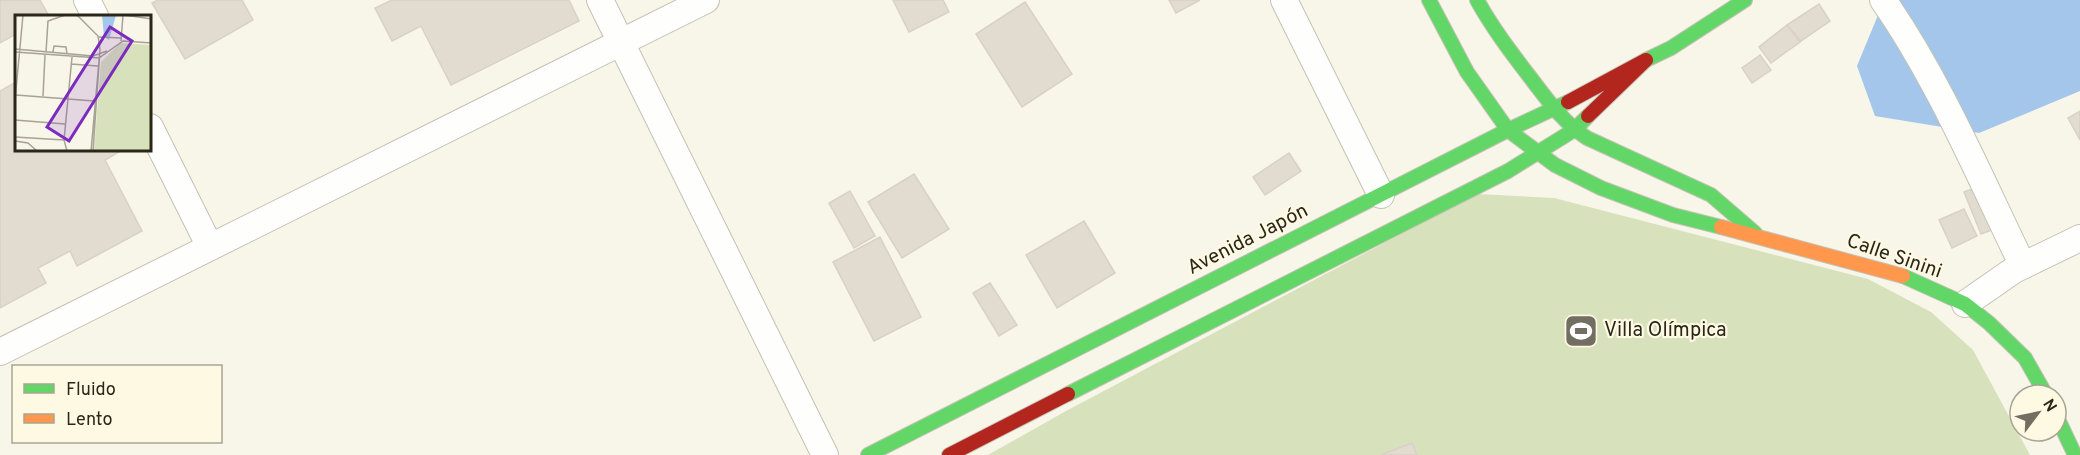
<svg xmlns="http://www.w3.org/2000/svg" width="2080" height="455" viewBox="0 0 2080 455" font-family="Overpass,sans-serif">
  <style>
    .green { fill: #d7e1bb }
    .water { fill: #a3c6ea }
    .building { fill: #e2dbd0; stroke: #d8d1c7; stroke-width: 1.5 }
    .lines { fill: none; stroke-linecap: round; stroke-linejoin: round }
    .street-casing { stroke: #c4c1b5; stroke-width: 28 }
    .fast-casing { stroke: #c4c1b5; stroke-width: 16 }
    .slow-casing { stroke: #c4c1b5; stroke-width: 16 }
    .jam-casing { stroke: #c4c1b5; stroke-width: 16 }
    .street { stroke: #fefefc; stroke-width: 26 }
    .fast { stroke: #63d668; stroke-width: 14 }
    .slow { stroke: #ff974d; stroke-width: 14 }
    .jam { stroke: #b3261e; stroke-width: 14 }
    .labels { text-anchor: middle; dominant-baseline: central; stroke-width: 4.5; stroke-linejoin: round; paint-order: stroke }
    .street-label { font-size: 20px; fill: #2a2719; stroke: #fef9e3 }
    .poi-label { font-size: 20px; fill: #2a2719; stroke: #fef9e3; text-anchor: start }
    .inset-road { fill: none; stroke: #a6a396; stroke-width: 1.5 }
    .view { fill: #7b2cbf; fill-opacity: 0.15; stroke: #7b2cbf; stroke-width: 3 }
    .inset-edge { fill: none; stroke: #2a2719; stroke-width: 3 }
  </style>
  <rect width="100%" height="100%" fill="#f8f5e9"/>
  <path class="green" d="M1477 194 1554 198 1868 279 1931 312 1973 350 2030 455H988L1066 411Z"/>
  <path class="water" d="M1887 0H2080V91L1979 133 1875 116 1857 66 1883 3Z"/>
  <path class="building" d="M0 0H40L49 16H16V34L0 43Z
    M158 0H242L253 20 185 59 152 3Z
    M392 0H569L579 21 451 85 421 26 392 41 375 8Z
    M893 0H943L949 12 909 32Z
    M1169 0H1200L1176 13Z
    M1025 2 1072 74 1022 107 976 34Z
    M1819 4 1830 21 1801 41 1787 25Z
    M1787 25 1800 42 1771 63 1759 47Z
    M1760 55 1771 70 1752 83 1742 68Z
    M16 82V150H118L119 152 105 160 142 231 77 266 70 251 38 268 46 283 0 308V91Z
    M2080 111V140L2068 118Z
    M1289 153 1301 171 1265 195 1253 177Z
    M914 174 949 229 902 258 868 202Z
    M1981 186 1997 228 1981 234 1964 192Z
    M850 191 875 236 854 248 829 203Z
    M1964 209 1977 236 1952 248 1939 220Z
    M1084 221 1115 273 1057 308 1026 255Z
    M880 237 921 317 874 341 833 262Z
    M990 283 1017 325 999 336 973 293Z
    M1412 443 1417 455H1381Z"/>
  <g class="lines">
    <g class="street-casing">
      <path id="street" d="M87 0 95 16
        M600 0 825 455
        M1284 0 1381 195
        M1883 0C1939 80 1980 178 2023 266
        M150 127 210 247
        M1965 304 2014 270 2080 238
        M0 352 706 0"/>
    </g>
    <g class="fast-casing">
      <path id="fast" d="M1429 0 1467 72 1508 130 1555 165 1601 188 1673 215 1721 227
        M1477 0C1493 29 1513 55 1533 81 1549 102 1564 123 1587 138L1711 195 1755 233
        M1646 60 1671 48 1745 0
        M1903 276 1965 304 1989 323 2025 358 2046 395
        M1068 394 1508 171 1574 130 1588 116
        M2056 415 2075 455
        M868 455 1508 130 1568 102"/>
    </g>
    <g class="slow-casing">
      <path id="slow" d="M1721 227 1903 276"/>
    </g>
    <g class="jam-casing">
      <path id="jam" d="M1568 102 1646 60 1588 116
        M949 455 1068 394"/>
    </g>
    <use href="#street" class="street"/>
    <use href="#fast" class="fast"/>
    <use href="#slow" class="slow"/>
    <use href="#jam" class="jam"/>
  </g>
  <defs>
    <g id="stadium-square" transform="scale(1.725)"><rect x="-9" y="-9" width="18" height="18" rx="4" fill="#726f62" stroke="#fef9e3"/><path d="M0-5a6.5 5 0 1 0 0 10a6.5 5 0 1 0 0-10ZM-3.5-1.8h7v3.6h-7Z" fill="#fff"/></g>
  </defs>
  <g fill-rule="evenodd">
    <use href="#stadium-square" x="1581" y="331"/>
  </g>
  <g class="labels">
    <g class="street-label">
      <text transform="translate(1248 240) rotate(-27)">Avenida Japón</text>
      <text transform="translate(1894 257) rotate(19)">Calle Sinini</text>
    </g>
    <g class="poi-label">
      <text x="1604" y="331">Villa Olímpica</text>
    </g>
  </g>
  <g transform="translate(15 15)">
    <rect width="136" height="136" fill="#f8f5e9"/>
    <path d="M105 28 136 30V136H79L86 47Z" fill="#d7e1bb"/>
    <path d="M87 0H101L94 25 89 21Z" fill="#a3c6ea"/>
    <path class="inset-road" d="M62 0 83 21 85 35M109 0 137 4M84 22 106 23M106 26 108 0M0 34 78 41 92 36M0 37 84 43 108 26 137 28M31 37 33 6 50 0M38 37 39 31 51 32 52 39M56 49 83 51M1 80 79 86M28 81 30 40M0 85 8 0M0 105 50 109M0 122 49 125M0 126 13 128 22 136M52 136 49 125 57 42M76 136 85 35 78 136"/>
    <path class="view" d="M95 12 117 26 54 126 32 112Z"/>
    <rect width="136" height="136" class="inset-edge"/>
  </g>
  <rect x="12" y="365" width="210" height="78" fill="#fef9e3" stroke="#a9a592" stroke-width="1.5"/>
  <rect x="24" y="384" width="30" height="9" fill="#63d668" stroke="#a9a592" stroke-width="1.5"/>
  <text x="66" y="395" font-size="18" fill="#2a2719">Fluido</text>
  <rect x="24" y="414" width="30" height="9" fill="#ff974d" stroke="#a9a592" stroke-width="1.5"/>
  <text x="66" y="425" font-size="18" fill="#2a2719">Lento</text>
  <g transform="translate(2038 413) rotate(58)"><circle r="28" fill="#fef9e3" stroke="#a9a592" stroke-width="1.5"/>
  <path d="M0-4.5L10 22L0 15L-10 22Z" fill="#726f62"/>
  <text y="-9" font-size="16" font-weight="bold" text-anchor="middle" fill="#2a2719">N</text>
  </g>
</svg>
